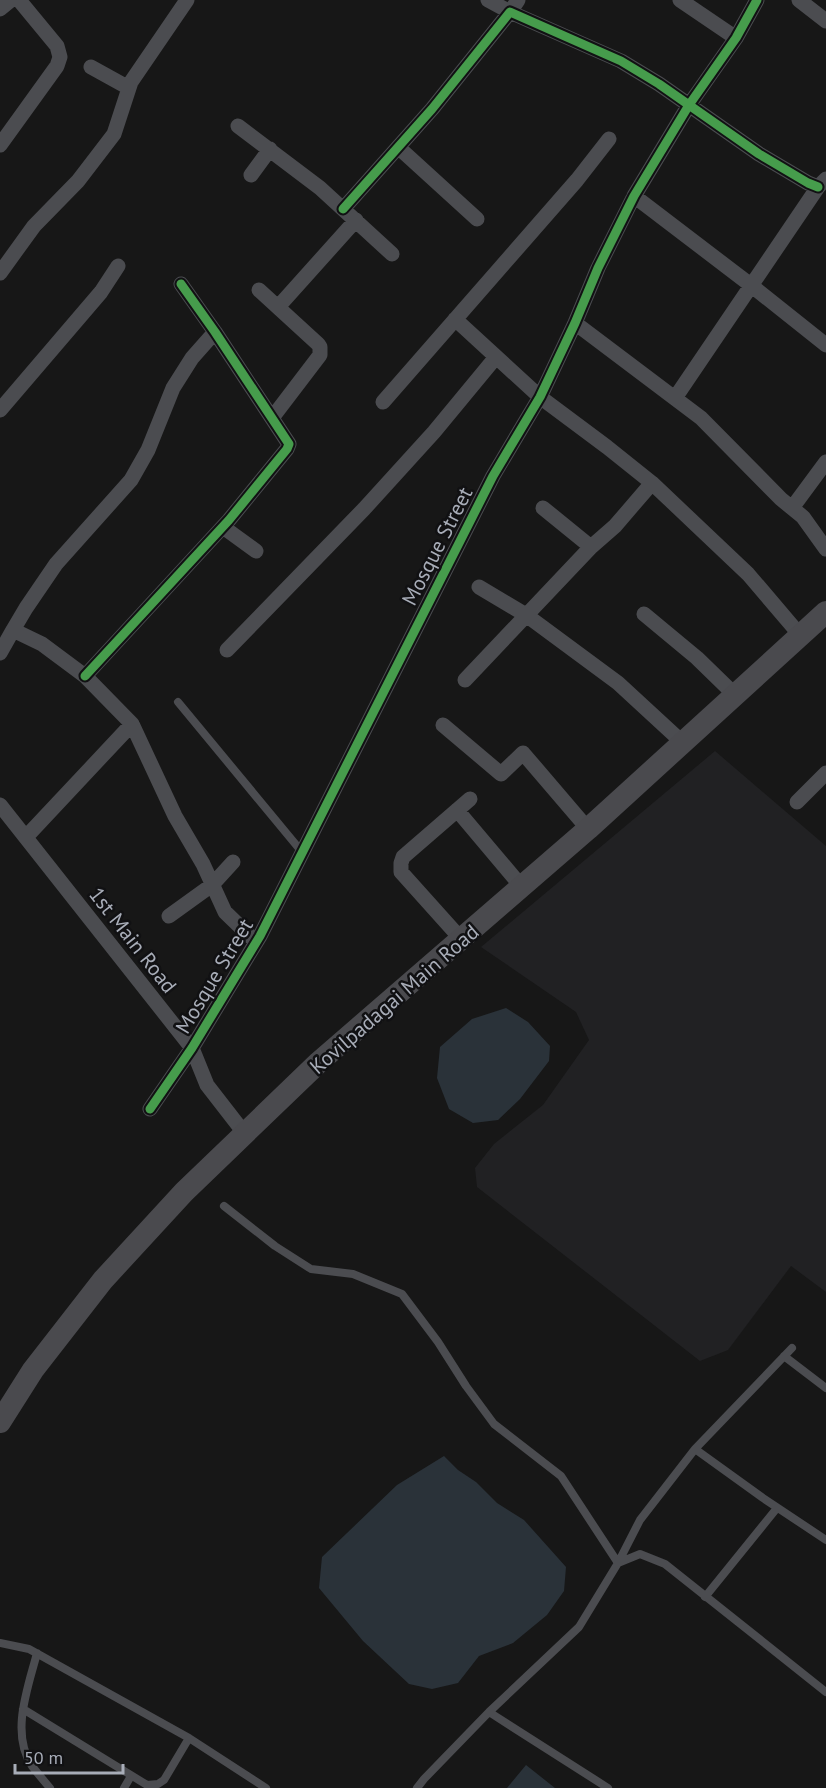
<svg xmlns="http://www.w3.org/2000/svg" width="826" height="1788" viewBox="0 0 826 1788" font-family="'PT Sans',sans-serif">
  <style>
    .built { fill: #212123 }
    .water { fill: #2a3239 }
    .lines { fill: none; stroke-linecap: round; stroke-linejoin: round }
    .service { stroke: #4b4c50; stroke-width: 8 }
    .minor { stroke: #4b4c50; stroke-width: 15 }
    .secondary { stroke: #4a4a4e; stroke-width: 22 }
    .cycleway-casing { stroke: #111113; stroke-width: 13 }
    .cycleway { stroke: #469c4c; stroke-width: 9 }
    .labels { text-anchor: middle; dominant-baseline: central; stroke-width: 5; stroke-linejoin: round; paint-order: stroke }
    .street-label { font-size: 21px; fill: #a8adb8; stroke: #111113 }
  </style>
  <rect width="100%" height="100%" fill="#171717"/>
  <path class="built" d="M715 751 826 846V1292L791 1266 728 1350 700 1361 477 1187 475 1168 494 1144 543 1105 589 1040 576 1012 481 947Z"/>
  <path class="water" d="M506 1008 528 1022 550 1046 549 1061 520 1099 498 1120 473 1123 449 1109 437 1078 440 1047 472 1019Z
    M444 1456 458 1470 476 1482 497 1503 524 1520 566 1567 564 1591 547 1615 513 1643 479 1656 458 1683 432 1689 409 1684 363 1641 319 1588 322 1557 397 1485Z
    M526 1765 555 1788H507Z"/>
  <g class="lines">
    <path class="service" d="M178 702 302 852
      M224 1206 275 1246 311 1269 353 1274 402 1294 438 1342 466 1386 494 1424 561 1476 618 1563 640 1554 665 1564 826 1692
      M784 1356 826 1388
      M695 1449 763 1498 826 1540
      M705 1597 777 1508
      M0 1643 29 1649 189 1738 266 1788
      M37 1653C28 1688 10 1733 32 1766 38 1774 44 1781 50 1788
      M23 1709 147 1785 158 1784 164 1780 189 1738
      M489 1712 608 1788
      M124 1788 131 1776
      M417 1788 424 1779 489 1712 579 1627 618 1563 640 1520 695 1449 792 1348"/>
    <path class="minor" d="M488 0 510 12 518 0
      M680 0 736 38
      M799 0 826 21
      M0 9 11 0
      M91 67 129 88
      M238 126 320 188 392 254
      M0 145 57 66 60 57 57 46 19 0
      M398 147 477 219
      M251 175 270 149
      M634 196 752 286 826 345
      M343 209 432 109 510 12 621 61 659 84 759 154 808 183 818 187
      M0 273 34 226 78 181 114 134 131 82 187 0
      M259 290 318 344 320 347V355L272 418
      M278 307 356 220
      M455 319 540 397 607 447 652 483 748 574 800 635
      M575 323 701 418 781 499 803 517 826 549
      M675 398 818 187 826 179
      M383 402 577 180 609 139
      M0 410 101 292 118 266
      M543 508 591 547
      M792 508 826 462
      M223 527 256 551
      M479 587 526 615 618 683 682 742
      M644 614 697 658 734 694
      M13 630 26 608 56 564 131 480 148 450 173 388 192 358 215 332
      M227 650 364 509 434 432 496 357
      M0 653 13 630 42 644 85 676 132 724 175 816 203 864 225 912 256 942
      M85 676 229 520 287 449 289 444 215 332 181 284
      M465 680 591 547 615 526 652 483
      M443 725 501 774 523 753 588 829
      M797 802 826 773
      M0 805 192 1048 207 1085 245 1134
      M457 810 522 887
      M26 837 132 724
      M169 916 212 885 233 862
      M462 940 401 872V863L403 857 470 799
      M150 1109 192 1048 260 936 493 476 540 397 575 323 598 268 634 196 689 105 736 38 757 0"/>
    <path class="secondary" d="M0 1422 33 1370 103 1280 184 1192 319 1062 588 829 826 612"/>
    <g class="cycleway-casing">
      <path id="cycleway" d="M343 209 432 109 510 12 621 61 659 84 759 154 808 183 818 187
        M85 676 229 520 287 449 289 444 215 332 181 284
        M150 1109 192 1048 260 936 493 476 540 397 575 323 598 268 634 196 689 105 736 38 757 0"/>
    </g>
    <use href="#cycleway" class="cycleway"/>
  </g>
  <g class="labels">
    <g class="street-label">
      <text transform="translate(437 546) rotate(-63)">Mosque Street</text>
      <text transform="translate(133 940) rotate(52)">1st Main Road</text>
      <text transform="translate(214 976) rotate(-59)">Mosque Street</text>
      <text transform="translate(394 999) rotate(-41)">Kovilpadagai Main Road</text>
    </g>
  </g>
  <path d="M15 1764v9h108v-9" fill="none" stroke="#a8adb8" stroke-width="3"/>
  <text x="24" y="1764" font-size="18" fill="#a8adb8" stroke="#111113" stroke-width="4.5" paint-order="stroke">50 m</text>
</svg>
